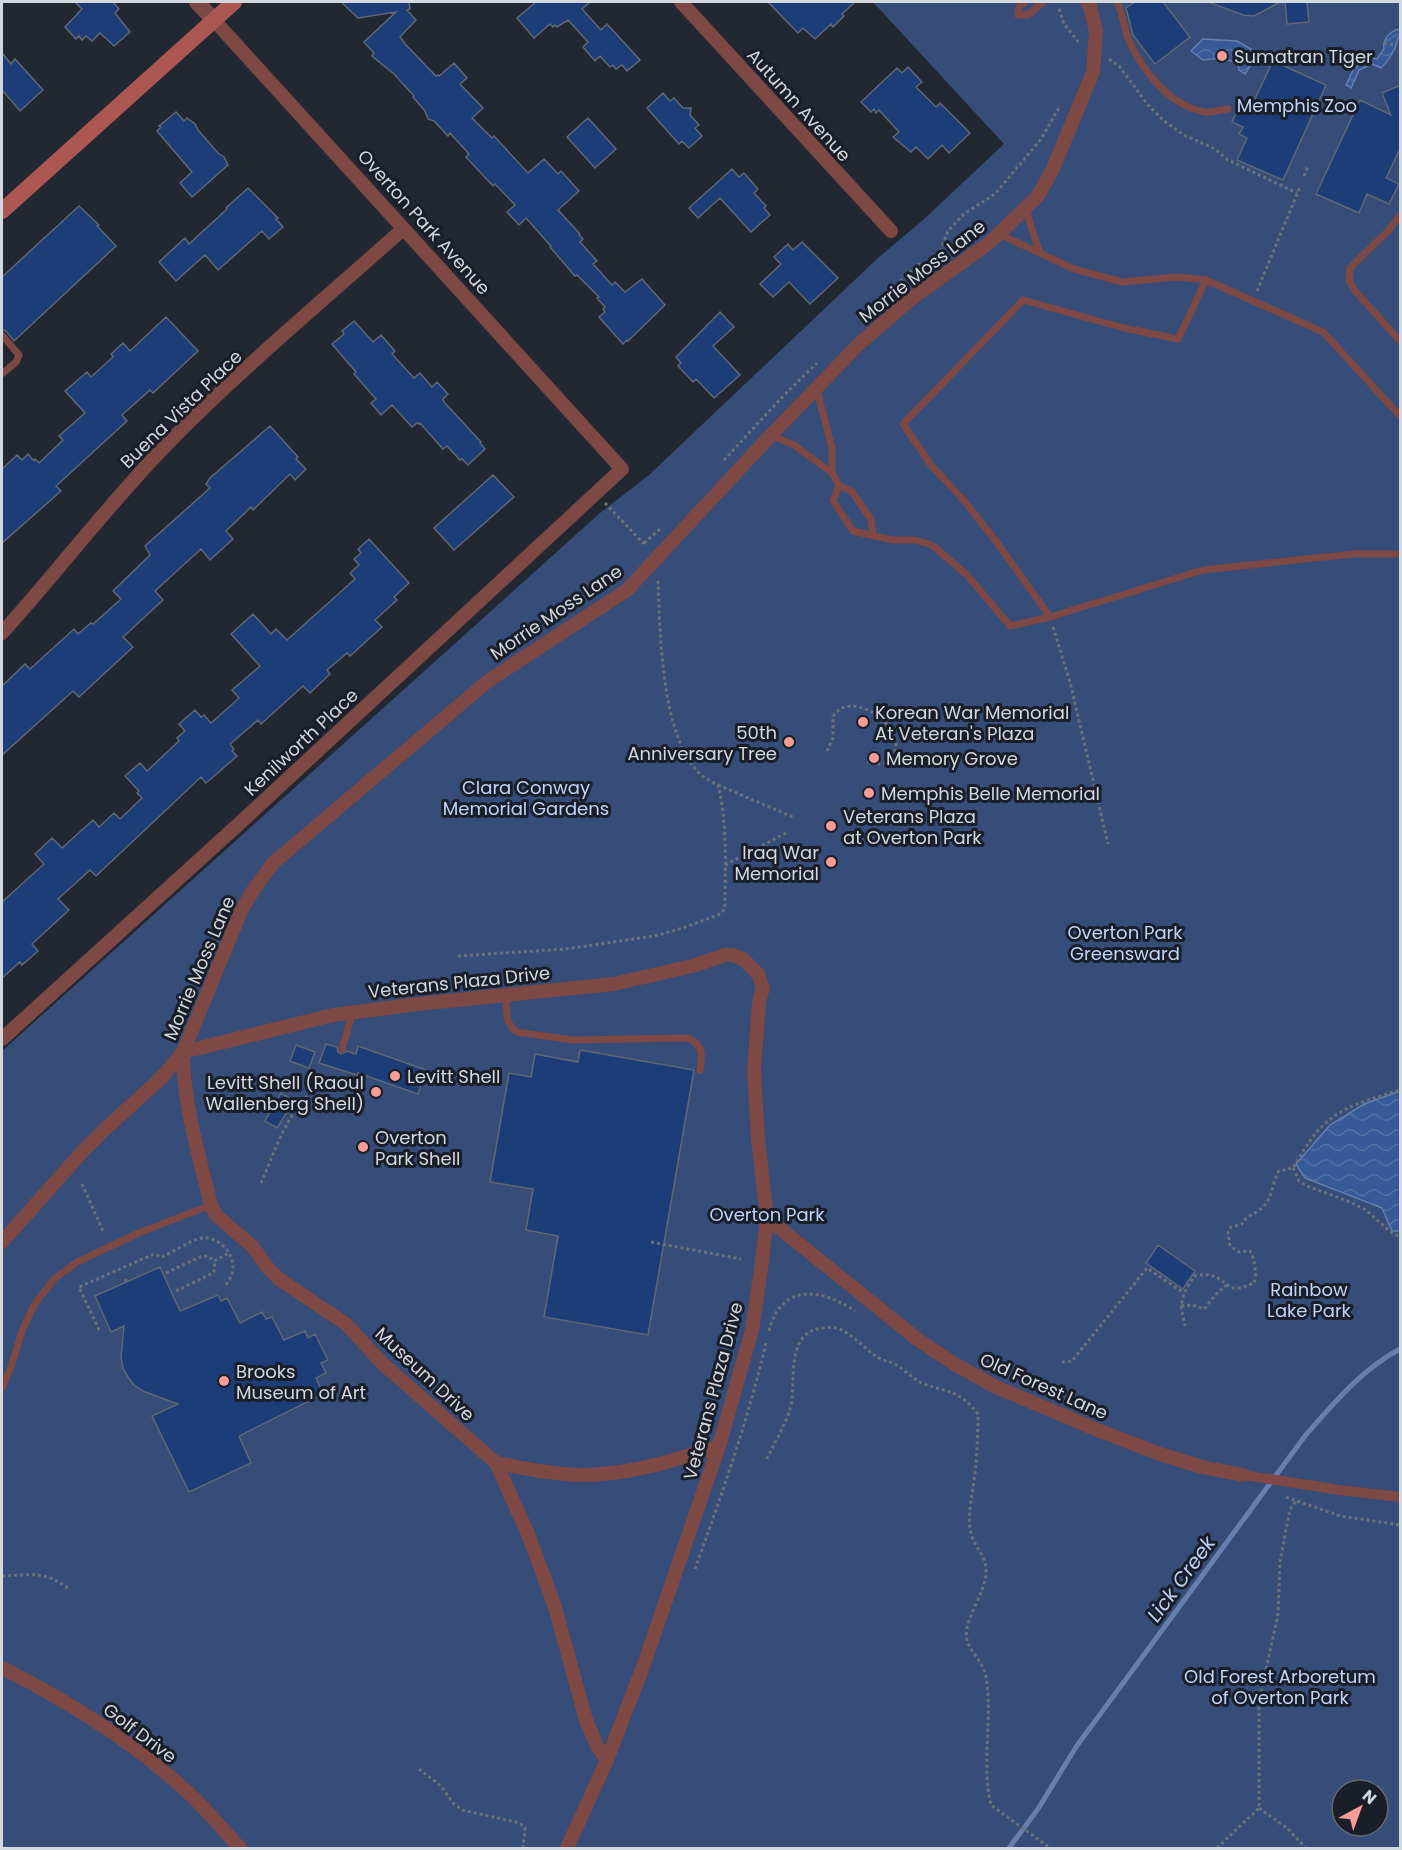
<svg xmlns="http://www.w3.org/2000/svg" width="1402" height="1850" viewBox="0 0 1402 1850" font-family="Poppins,sans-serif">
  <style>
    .green { fill: #354d78; fill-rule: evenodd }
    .water { fill: url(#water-waves); stroke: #667fac; stroke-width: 1.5 }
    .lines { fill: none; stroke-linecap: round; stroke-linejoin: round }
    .stream { stroke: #667fac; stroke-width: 5 }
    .building { fill: #1c3d77; stroke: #616874; stroke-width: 1.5 }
    .path { stroke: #6c717a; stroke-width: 3; stroke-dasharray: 3 3; stroke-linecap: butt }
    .service { stroke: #7e4844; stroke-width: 7 }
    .pedestrian { stroke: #7e4844; stroke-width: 10 }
    .minor { stroke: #7e4844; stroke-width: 14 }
    .tertiary { stroke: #7e4844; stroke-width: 16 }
    .secondary { stroke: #ad5753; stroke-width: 16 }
    .poi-dot { fill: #f59c95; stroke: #191e28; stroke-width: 2 }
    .labels { text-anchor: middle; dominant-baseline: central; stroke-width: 6; stroke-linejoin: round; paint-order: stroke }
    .poi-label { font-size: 18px; fill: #d3d7de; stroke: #191e28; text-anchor: start }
    .street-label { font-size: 18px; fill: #d3d7de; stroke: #191e28 }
    .park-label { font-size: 18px; fill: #bfd4f8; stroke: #191e28 }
    .water-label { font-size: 20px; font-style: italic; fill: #bcd1f5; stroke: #191e28 }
  </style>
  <defs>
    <pattern id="water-waves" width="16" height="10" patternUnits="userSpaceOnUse" patternTransform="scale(1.5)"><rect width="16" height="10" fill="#375997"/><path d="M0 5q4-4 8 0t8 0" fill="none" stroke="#5370a5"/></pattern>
  </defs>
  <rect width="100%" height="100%" fill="#222832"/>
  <path class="green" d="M873 2H1400V1848H2V1051L600 513 649 475 879 257 923 220 1004 144ZM1342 1790H1378V1826H1342Z"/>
  <path class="water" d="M1400 29V35C1395 41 1398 44 1394 50 1391 56 1386 63 1381 68L1372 64 1359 70 1351 88 1346 85 1354 68 1370 57 1377 59 1384 49C1382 39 1391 30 1400 29Z
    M1203 39 1237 41 1251 49V65L1245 74 1239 70 1238 63 1220 58 1203 60 1191 51Z
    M1400 1091V1231H1392L1382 1208 1305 1178 1296 1164 1330 1125 1364 1104Z"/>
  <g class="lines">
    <path class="stream" d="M1009 1848 1038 1809 1076 1747 1305 1436C1333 1404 1362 1369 1400 1349"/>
  </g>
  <path class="building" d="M75 2H113L119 9 115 13 130 32 114 46 100 33 92 41 86 36 82 40 79 36 76 39 65 27 82 9Z
    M341 2H409L410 9 407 10 416 20 400 37 406 45 436 76 438 75 439 76 454 63 467 78 460 84 483 108 472 118 492 138 494 136 528 173 544 159 558 174 561 171 579 191 558 210 580 234 579 235 583 239 580 242 597 261 593 264 612 285 615 282 625 292 642 279 665 305 628 341 627 340 623 344 599 317 605 312 603 309 605 307 597 298 599 297 577 275 575 276 550 247 551 246 526 218 519 225 507 212 515 205 495 184 493 186 466 157 469 154 450 133 448 136 434 121 428 119 425 111 413 97 414 96 394 74 372 56 374 53 364 42 396 12 358 18Z
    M536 2H590L582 9 601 30 607 24 640 60 627 71 622 65 616 69 613 65 610 67 600 56 595 61 583 47 588 42 568 20 557 27 555 25 553 27 550 24 534 38 517 18Z
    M768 2H855L842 14 844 16 833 27 831 24 815 39 803 28 798 33Z
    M1135 2H1163L1190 37 1155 64 1133 35 1126 8Z
    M1212 2H1280L1254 16 1243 15 1211 3Z
    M1285 2H1307L1309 22 1287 24Z
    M2 53 11 64 15 59 43 90 20 111 2 90Z
    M1273 61 1326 85 1283 180 1237 160 1247 138 1239 134 1243 127 1232 122 1241 103 1251 107Z
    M908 67 922 82 916 87 936 107 940 103 970 133 949 153 942 145 928 159 916 147 911 152 893 137 899 132 879 110 876 113 874 109 871 112 861 102 897 68 902 73Z
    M1401 85V147L1386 178 1399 184 1389 204 1367 194 1359 213 1316 194 1360 100 1391 115 1382 93Z
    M663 93 670 101 674 98 683 108H691L690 115 699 125 695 128 702 136 689 148 682 141 679 144 647 108Z
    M176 112 184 121 187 118 195 124 198 130 218 153 224 157 228 165 192 197 180 183 192 172 157 131 161 127 159 126Z
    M588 118 616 149 595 168 567 137Z
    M732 169 739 177 744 173 758 189 754 193 766 206 764 208 770 215 751 232 720 198 698 218 689 208Z
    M248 188 278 218 276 219 283 227 269 239 262 231 218 270 205 255 176 281 159 262 185 238 189 244 227 209 226 208Z
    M79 206 99 225 97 226 116 246 14 341 6 331 2 329V277Z
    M802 242 838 278 810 304 789 282 773 297 760 284 781 264 774 257 788 244 793 250Z
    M720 312 734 327 713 346 740 375 714 398 696 379 693 382 678 366 681 363 676 357Z
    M166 317 198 351 153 393 150 390 122 415 127 421 56 486 61 491 2 543V469L17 455 22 460 28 454 34 461 35 459 39 463 63 440 59 436 85 413 65 391 87 372 91 377 113 357 111 354 123 343 130 351Z
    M354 321 373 342 381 335 395 351 392 354 414 378 420 373 432 387 437 382 448 394 443 399 444 402 481 442 480 443 485 449 468 465 462 459 460 460 447 446 443 449 420 423 419 424 417 423 412 427 392 405 381 415 371 403 376 399 354 374 356 372 332 344 344 334 342 331Z
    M270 426 298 457 296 459 306 469 295 480 290 474 253 510 251 507 226 531 233 539 210 560 201 549 155 591 163 600 123 637 133 647 79 697 73 691 2 755V686L25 664 30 669 74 629 78 634 91 623 93 624 121 599 113 591 150 555 145 546 210 488 206 484 210 478Z
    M493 475 514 497 454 550 434 528Z
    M369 539 409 583 394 597 397 600 375 620 382 627 350 656 347 653 327 670 330 674 310 693 303 686 261 724 258 720 230 744 234 749 232 751 237 756 206 783 201 777 96 876 90 870 58 899 69 910 32 944 38 951 22 965 20 962 2 978V902L44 864 35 854 52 838 62 848 93 820 99 827 114 813 120 819 142 798 137 793 139 791 125 776 140 763 147 771 179 741 177 738 185 731 179 724 195 710 201 717 204 715 211 723 239 698 232 690 260 666 231 634 253 614 271 634 276 629 287 640 355 579 350 573 359 565 354 559 361 553 358 549Z
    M326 1044 337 1047 338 1052 341 1054 347 1051 356 1054 358 1046 426 1070 418 1094 358 1073 357 1075 319 1063Z
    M296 1045 315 1052 309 1068 290 1061Z
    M580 1050 694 1070 648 1335 544 1317 558 1236 526 1230 533 1189 490 1182 509 1073 531 1077 535 1054 578 1062Z
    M281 1093 294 1101 277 1128 265 1121Z
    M1158 1245 1195 1271 1183 1289 1146 1263Z
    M160 1267 180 1311 218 1295 221 1301 227 1298 240 1323 262 1312 266 1319 272 1317 284 1340 305 1331 308 1338 315 1334 328 1360 321 1363 326 1373 316 1378 323 1394 239 1436 251 1463 189 1492 152 1416 178 1404 143 1391 134 1385 128 1377 123 1368 121 1357 124 1326 111 1332 95 1296Z"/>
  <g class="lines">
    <path class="path" d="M1059 9 1064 24 1080 44
      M1384 43 1396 45
      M1370 57 1372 64
      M1109 59 1119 66 1148 105 1164 121 1184 135 1215 149 1228 160 1297 193
      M1304 176 1308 166
      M1257 291 1300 187
      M862 319 918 264 930 265 939 255 948 231 964 214 995 194 1041 139 1060 106
      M724 460 787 392 817 363
      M605 503 644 544
      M644 543 660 529
      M1053 627 1070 682 1108 844
      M827 751 833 738V716C837 712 840 708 845 707 871 700 914 739 888 763L876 764 867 762
      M718 785 793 817
      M841 838 863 847
      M725 865 786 833
      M458 956 566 949 654 936 683 928 718 915 725 909C725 868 728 825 718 785 712 782 704 778 699 773 661 735 660 632 658 580
      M1293 1168 1299 1181 1307 1186 1350 1202 1366 1210 1392 1233 1400 1237
      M261 1183C273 1156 289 1106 315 1090 320 1087 328 1085 333 1084
      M82 1184 103 1231
      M651 1242 741 1259
      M166 1273 202 1256H208L214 1261 229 1253
      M125 1279 127 1282
      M1227 1285 1218 1292 1204 1309 1193 1305 1181 1306 1184 1293 1194 1276C1212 1272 1218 1277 1231 1288H1241L1254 1283C1257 1274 1255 1260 1250 1251L1239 1252 1230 1246 1228 1232 1231 1227 1242 1224C1247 1214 1257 1214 1264 1206 1273 1197 1272 1181 1279 1171L1293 1168C1303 1152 1312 1134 1327 1122 1347 1104 1375 1098 1400 1090
      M176 1291 213 1273 215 1269 214 1261
      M1181 1306 1185 1326
      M99 1330 79 1287 154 1254 162 1257C173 1252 191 1240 202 1238 218 1236 234 1253 233 1268 233 1275 229 1281 225 1286
      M769 1331C781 1283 821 1288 855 1311
      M1062 1362 1072 1361 1147 1268 1184 1293
      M767 1459C774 1443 785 1426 790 1409 797 1386 785 1341 814 1330 820 1328 829 1327 836 1328 854 1333 865 1351 881 1359 887 1362 893 1362 898 1366 907 1372 914 1380 924 1384 950 1393 959 1390 978 1414 978 1433 977 1454 975 1473 973 1492 968 1510 970 1528 972 1547 986 1553 986 1570 987 1592 962 1621 967 1640 970 1652 984 1663 986 1677 993 1719 981 1763 991 1805L1050 1848
      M1286 1497 1340 1516 1400 1525
      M695 1569C722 1494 748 1420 766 1343
      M2 1576C31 1575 44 1570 69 1589
      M419 1769 441 1786 453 1803 462 1810 520 1823 525 1828 523 1848
      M1259 1808 1287 1828 1306 1848
      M1217 1848 1259 1808V1702L1278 1614 1280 1562 1290 1509 1296 1501"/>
    <path class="service" d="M1025 2 1019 7 1018 15H1028L1043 2
      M1117 2C1123 14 1124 29 1129 41 1143 71 1171 107 1205 112 1212 113 1220 110 1228 109
      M1026 208 1031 227 1040 253
      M1400 215 1389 230 1350 268 1349 280 1355 291 1400 341
      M999 234 1074 269 1122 282 1178 277 1206 280
      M2 335 19 355 16 362 3 373
      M816 387 832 448V473
      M771 435 794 445 832 473 839 485 852 492 871 519 873 536
      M839 485 833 501 853 531 893 540H915L932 545 967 575 1010 626 1050 617 1203 570 1353 554H1400
      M1050 617 998 544 966 503 931 465 903 424 1023 300 1124 328 1178 339 1206 280 1323 332 1400 416
      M506 994C507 1008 504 1024 517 1032L572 1040 688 1038C703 1045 703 1055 700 1070
      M342 1049 350 1021V1013
      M2 1388 12 1364 22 1331 34 1305 54 1279 77 1262 141 1232 211 1205"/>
    <path class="pedestrian" d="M1243 1475 1340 1490 1400 1497"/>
    <path class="minor" d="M681 2 891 231
      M2 633C59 570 110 502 170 441 244 366 325 299 403 229
      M2 1039 241 822 622 469 213 19
      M183 1052 333 1015 418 1004 614 984 692 966 725 955H733L743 959 758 974 763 988 759 1002 754 1070 758 1139 767 1218 761 1269 752 1330 719 1446 644 1664 607 1760 567 1848
      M183 1052C183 1104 199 1155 211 1205L216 1215 253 1247 268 1268 279 1279 346 1324 383 1364 496 1463 528 1534 554 1604 586 1720 597 1746 607 1760
      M767 1218 917 1339 956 1365 996 1387 1100 1431 1160 1454 1202 1467 1243 1475
      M2 1242 81 1153 104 1130 161 1078 183 1052 241 911 252 892 273 863 488 681 627 590 771 435 859 344 911 299 989 243 1037 197 1052 171 1093 72 1096 32 1090 6 1087 2
      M496 1463C524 1468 554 1475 583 1475 630 1475 675 1460 719 1446
      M2 1668C70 1702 138 1745 194 1798 210 1814 225 1832 240 1848"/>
    <path class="tertiary" d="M197 2 213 19"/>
    <path class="secondary" d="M2 211 234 2"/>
  </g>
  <g class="poi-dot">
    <circle cx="1222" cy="56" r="6"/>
    <circle cx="863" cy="722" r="6"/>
    <circle cx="789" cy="742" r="6"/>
    <circle cx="874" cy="758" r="6"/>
    <circle cx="869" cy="793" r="6"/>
    <circle cx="831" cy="826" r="6"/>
    <circle cx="831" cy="862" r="6"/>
    <circle cx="395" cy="1076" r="6"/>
    <circle cx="376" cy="1092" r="6"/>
    <circle cx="363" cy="1147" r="6"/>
    <circle cx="224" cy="1381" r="6"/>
  </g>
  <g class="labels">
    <g class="poi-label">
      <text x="1234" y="56">Sumatran Tiger</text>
      <text x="875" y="712">Korean War Memorial<tspan x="875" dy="21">At Veteran's Plaza</tspan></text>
      <text x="777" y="732" text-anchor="end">50th<tspan x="777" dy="21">Anniversary Tree</tspan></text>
      <text x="886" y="758">Memory Grove</text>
      <text x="881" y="793">Memphis Belle Memorial</text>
      <text x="843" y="816">Veterans Plaza<tspan x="843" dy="21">at Overton Park</tspan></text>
      <text x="819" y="852" text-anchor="end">Iraq War<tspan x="819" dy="21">Memorial</tspan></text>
      <text x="407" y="1076">Levitt Shell</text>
      <text x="364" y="1082" text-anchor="end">Levitt Shell (Raoul<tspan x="364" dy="21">Wallenberg Shell)</tspan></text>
      <text x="375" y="1137">Overton<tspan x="375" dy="21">Park Shell</tspan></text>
      <text x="236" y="1371">Brooks<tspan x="236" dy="21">Museum of Art</tspan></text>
    </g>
    <g class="street-label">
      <text transform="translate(799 105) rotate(48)">Autumn Avenue</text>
      <text transform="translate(424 222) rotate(48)">Overton Park Avenue</text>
      <text transform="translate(922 271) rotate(-38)">Morrie Moss Lane</text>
      <text transform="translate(181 409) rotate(-44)">Buena Vista Place</text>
      <text transform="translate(556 612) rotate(-34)">Morrie Moss Lane</text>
      <text transform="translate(301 742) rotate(-43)">Kenilworth Place</text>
      <text transform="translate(199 968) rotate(-67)">Morrie Moss Lane</text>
      <text transform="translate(459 982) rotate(-6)">Veterans Plaza Drive</text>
      <text transform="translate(425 1374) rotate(43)">Museum Drive</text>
      <text transform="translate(1044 1386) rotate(24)">Old Forest Lane</text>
      <text transform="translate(713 1391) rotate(-75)">Veterans Plaza Drive</text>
      <text transform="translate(140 1733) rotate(37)">Golf Drive</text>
    </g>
    <g class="park-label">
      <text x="1297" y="105">Memphis Zoo</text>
      <text x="526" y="787">Clara Conway<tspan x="526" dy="21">Memorial Gardens</tspan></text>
      <text x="1125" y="932">Overton Park<tspan x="1125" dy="21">Greensward</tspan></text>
      <text x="767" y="1214">Overton Park</text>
      <text x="1309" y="1289">Rainbow<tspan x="1309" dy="21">Lake Park</tspan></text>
      <text x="1280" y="1676">Old Forest Arboretum<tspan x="1280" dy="21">of Overton Park</tspan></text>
    </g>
    <g class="water-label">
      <text transform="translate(1181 1579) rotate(-54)">Lick Creek</text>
    </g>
  </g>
  <rect width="1402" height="1850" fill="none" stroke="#d3d7de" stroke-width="6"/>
  <g transform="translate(1360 1808) rotate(41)"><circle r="28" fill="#191e28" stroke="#636871" stroke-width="1.5"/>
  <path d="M0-4.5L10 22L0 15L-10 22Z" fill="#f59c95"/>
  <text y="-9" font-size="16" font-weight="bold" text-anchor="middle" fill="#d3d7de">N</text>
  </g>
</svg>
